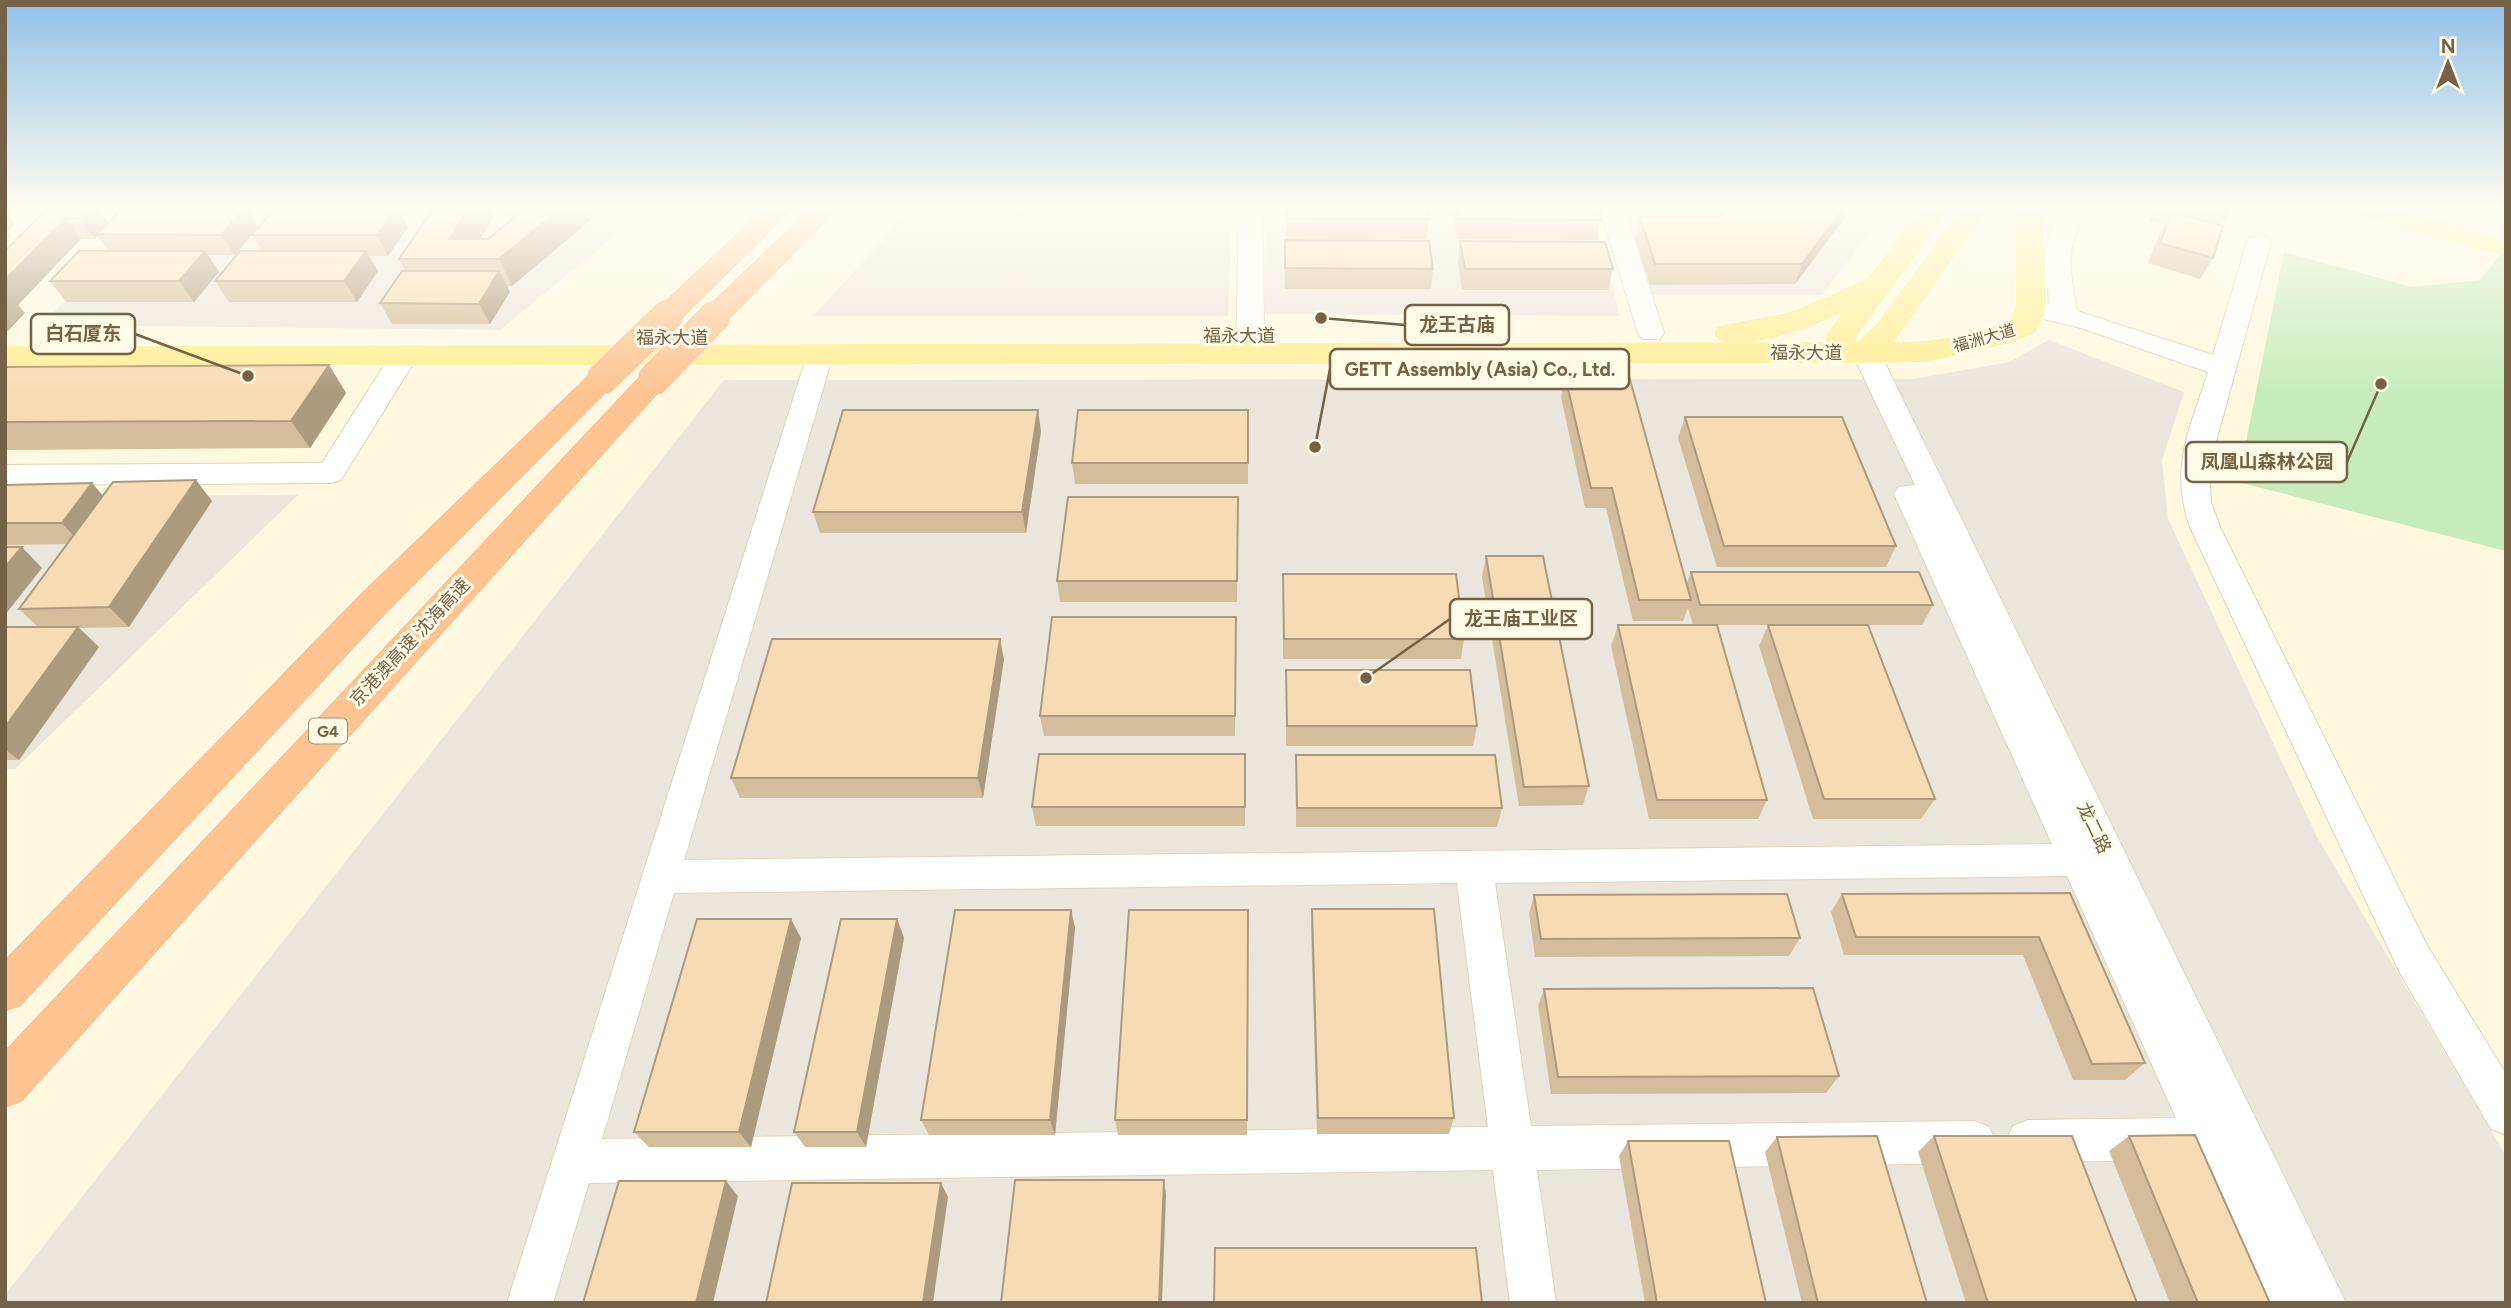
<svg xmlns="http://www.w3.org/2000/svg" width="2511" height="1308" viewBox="0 0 2511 1308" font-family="Figtree,'Noto Sans SC',sans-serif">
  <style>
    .industrial { fill: #ebe6db }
    .green { fill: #c6ecbd }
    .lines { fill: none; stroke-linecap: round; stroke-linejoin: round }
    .minor-casing { stroke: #dfd3b7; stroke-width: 2 }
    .major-casing { stroke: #fff; stroke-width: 2 }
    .highway-casing { stroke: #fff; stroke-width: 2 }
    .minor { fill: #fff; fill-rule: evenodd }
    .major { fill: #ffee94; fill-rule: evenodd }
    .highway { fill: #fdc491; fill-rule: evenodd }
    .highway-bridge-casing { stroke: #fff; stroke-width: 33; stroke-linecap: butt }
    .highway-bridge { stroke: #fdc491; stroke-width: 32 }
    .wall { fill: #d3bd9b }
    .shaded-wall { fill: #ac9a7e }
    .building { fill: #f5dcb4; stroke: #ac9a7e; stroke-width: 2 }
    .labels { text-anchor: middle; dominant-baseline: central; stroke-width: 6; stroke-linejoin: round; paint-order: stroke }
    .far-street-label { font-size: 16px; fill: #756145; stroke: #fffbe6 }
    .shield { fill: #fffbe6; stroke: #9e8f75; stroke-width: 2 }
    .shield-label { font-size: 16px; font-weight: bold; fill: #756145 }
    .street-label { font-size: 18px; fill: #756145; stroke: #fffbe6 }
    .leader { fill: none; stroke: #756145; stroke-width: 2.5 }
    .callout-dot { fill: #756145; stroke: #fffbe6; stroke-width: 2.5 }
    .callout { fill: #fffbe6; stroke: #756145; stroke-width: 2.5 }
    .callout-label { font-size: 19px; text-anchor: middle; font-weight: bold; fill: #756145 }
  </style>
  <rect width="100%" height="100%" fill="#fef8df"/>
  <path class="industrial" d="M147 209H647L500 330 42 325Z
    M912 209H1232L1228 316H813Z
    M1266 209H1592L1620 316 1265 314Z
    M1626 209H1888L1822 295H1651Z
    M2049 340 2184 392 2162 460 2168 519 2317 837 2506 1156V1303H5V1295L724 380 1914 379 2009 362Z
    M298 495 15 769H5V497Z"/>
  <path class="green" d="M2506 247V551L2238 482 2284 252 2412 287 2480 280Z"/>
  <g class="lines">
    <g class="minor-casing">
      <path id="minor" d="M1239 209H1263L1264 352 1260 358 1250 360 1240 358 1236 352Z
        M1600 209H1624L1664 333 1660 339H1642L1638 333Z
        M2064 209H2089C2063 246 2070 269 2077 311L2213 355 2247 242 2250 237H2268L2271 242 2209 467 2211 502 2220 527 2428 947 2506 1074V1135L2491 1129 2400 973 2190 527C2169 467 2190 430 2208 372L2081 328 2023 314 2019 308 2023 302 2032 300 2050 304C2044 269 2040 239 2064 209Z
        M1866 345 1876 347 1880 353 2346 1303H2260L2195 1160 2028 1162 2013 1156 2006 1141 2013 1126 2028 1120 2176 1118 2067 876 1495 883 1531 1126 1974 1121 1989 1127 1996 1142 1989 1157 1974 1163 1537 1170 1556 1303H1510L1493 1170 589 1183 553 1303H507L809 349 819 347 829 349 833 355 684 860 2052 844 1894 494 1898 487 1915 485 1852 353 1856 347ZM1457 883 1488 1127 602 1139 674 893Z
        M405 346 415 348 419 354 341 480 331 483 5 485V465L322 463 395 348Z"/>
    </g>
    <g class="major-casing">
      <path id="major" d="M1921 209H1950L1857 336V342L1876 325 1961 209H1989L1894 342C1934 342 1974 335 2011 320L2016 302 2015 209H2043L2046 302 2044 315 2035 333 2011 343 1927 362 1866 363 5 366V346L1826 342V335L1841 314C1807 329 1755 349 1718 340L1714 333 1718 326 1791 312 1868 278Z
        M2353 209H2399L2506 240V254L2490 253 2357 215Z"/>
    </g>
    <g class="highway-casing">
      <path id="highway" d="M763 209H794L678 323 667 325 656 323 652 316 656 309Z
        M809 209H839L725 324 714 326 703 324 699 317 703 310Z
        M603 368 614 371 619 378 614 385 385 615 21 1006 5 1012V959L359 595 592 371Z
        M654 369 665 372 670 379 665 386 22 1102 5 1108V1050L643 372Z"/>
    </g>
    <use href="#minor" class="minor"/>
    <use href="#major" class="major"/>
    <use href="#highway" class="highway"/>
    <g class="highway-bridge-casing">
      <path id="highway-bridge" d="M603 378 667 316
        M654 379 714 317"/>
    </g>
    <use href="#highway-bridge" class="highway-bridge"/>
  </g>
  <path class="wall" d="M47 209H99L108 222 121 209H422L420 212H400L408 227 388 256H369L378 271 357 302H229L215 281 262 251 252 235 270 213H249L258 227 235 255H208L219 272 194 302H66L50 281 109 251 97 236 95 239H81L18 305 25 313 8 331H5V251Z
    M433 209H489L493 218 480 239H488L593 218 512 286H507L510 292 490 324H392L380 303 405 271 399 259Z
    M1286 209 1429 219 1427 239H1286Z
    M1454 209H1599L1601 220 1597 240 1457 239 1453 214Z
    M2153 209H2229L2226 218 2222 225 2213 258 2200 279 2148 263 2160 232 2164 225 2149 221Z
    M1640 217H1720L1844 219 1795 284 1650 285 1635 238Z
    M1285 240 1433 269 1431 289H1285Z
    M1460 241 1613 269 1608 290H1462L1458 262Z
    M329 365 346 393 310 448 5 450V367Z
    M1565 376 1686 585 1691 572 1933 605 1922 625H1868L1935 799 1921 819H1813L1759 646 1768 625H1717L1767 800 1758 819H1649L1611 646 1618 625H1693L1688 608 1683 621H1633L1606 508H1585L1561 397Z
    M1248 410V484H1075L1072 463Z
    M1685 417 1896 546 1886 567H1717L1678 438Z
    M1041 431 1026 533H820L813 512Z
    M5 485 103 496 212 501 129 627 79 628 99 647 19 760H5V627H38L19 609 67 544 5 545Z
    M1238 518 1237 602H1060L1057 581Z
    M1486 556 1589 786 1583 805 1519 806 1482 577Z
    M1283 574 1464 639 1461 659H1283Z
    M1236 617 1235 736H1044L1040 716Z
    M1004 659 983 798H740L731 778Z
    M1286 670 1477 726 1473 746H1286Z
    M1245 754V826H1036L1032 807Z
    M1296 755 1502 808 1497 827H1296Z
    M2070 893 2145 1063 2125 1080H2073L2023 955H1844L1831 912 1842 894Z
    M1534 895 1800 938 1789 956 1535 957 1529 913Z
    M1312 909 1454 1118 1449 1134H1317L1311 927Z
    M1071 910 1075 928 1055 1135H929L921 1120Z
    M1248 910 1247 1135H1118L1115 1120Z
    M897 919 904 938 866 1147H805L794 1132Z
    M801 938 751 1147H649L634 1132Z
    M1544 989 1839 1076 1826 1093 1551 1094 1538 1006Z
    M1934 1136 2137 1303H1966L1918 1152Z
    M2129 1136 2270 1303H2170L2109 1151Z
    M1777 1137 1927 1303H1802L1765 1152Z
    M1628 1141 1766 1303H1645L1619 1156Z"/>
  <path class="shaded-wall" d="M88 209H99L109 223 97 234V236L95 239 79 218Z
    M243 209H247L258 227 235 255 221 235Z
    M395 209H398L408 227 388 256 377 235Z
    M468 209H489L493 218 467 259 449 239Z
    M560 209H589L593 218 512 286 499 259Z
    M1843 209H1848L1844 219 1795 284 1802 264Z
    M5 211 15 224 5 233Z
    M66 218 81 239 18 305 25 313 8 331 5 328V280Z
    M205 251 219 272 194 302 179 281Z
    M366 251 378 271 357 302 344 281Z
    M499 271 510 292 490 324 479 304Z
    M329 365 346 393 310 448 291 421Z
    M1038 410 1041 431 1026 533 1022 512Z
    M196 480 212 501 129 627 109 607Z
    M92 483 110 504 81 544 62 523Z
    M22 547 42 568 5 615V567Z
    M78 627 99 647 19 760 5 749V727Z
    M1000 639 1004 659 983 798 978 778Z
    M1071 910 1075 928 1055 1135 1050 1120Z
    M791 919 801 938 751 1147 739 1132Z
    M897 919 904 938 866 1147 857 1132Z
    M1164 1180 1166 1195 1162 1303H1159Z
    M726 1181 738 1196 713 1303H696Z
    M941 1183 948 1197 933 1303H923Z"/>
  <path class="building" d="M47 209H88L79 218H66L5 280V251Z
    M121 209H243L221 235 97 234Z
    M274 209H395L377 235H252Z
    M433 209H468L449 239H488L524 209H560L499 259H399Z
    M1287 209H1428L1429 219 1287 218Z
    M1458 209H1599L1601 220 1459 219Z
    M1726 209H1843L1802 264H1655L1640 217H1720Z
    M2194 209H2229L2226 218Z
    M2172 212 2223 226 2213 258 2160 243Z
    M1285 240 1429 241 1433 269 1285 268Z
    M1460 241 1605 242 1613 269H1465Z
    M79 251H205L179 281H50Z
    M240 251H366L344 281H215Z
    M402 271H499L479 304 380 303Z
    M329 365 291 421 5 422V367Z
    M1565 376H1629L1691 600H1639L1612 488H1591Z
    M843 410H1038L1022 512H813Z
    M1078 410H1248V463H1072Z
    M1685 417H1842L1896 546H1724Z
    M196 480 109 607 19 609 113 482Z
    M92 483 62 523H5V485Z
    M1068 497H1238L1237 581H1057Z
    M5 547H22L5 567Z
    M1486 556H1543L1589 786 1524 787Z
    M1691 572H1919L1933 605H1700Z
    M1283 574H1456L1464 639H1284Z
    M1052 617H1236L1235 716H1040Z
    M1618 625H1717L1767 800H1657Z
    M1768 625H1868L1935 799H1824Z
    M5 627H78L5 727Z
    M772 639H1000L978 778H731Z
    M1286 670H1470L1477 726H1287Z
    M1039 754H1245V807H1032Z
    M1296 755H1495L1502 808H1297Z
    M2070 893 2145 1063 2092 1064 2039 937H1856L1842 894Z
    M1787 894 1800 938 1541 939 1534 895Z
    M1312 909H1434L1454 1118H1318Z
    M955 910H1071L1050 1120H921Z
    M1129 910H1248L1247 1120H1115Z
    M697 919H791L739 1132H634Z
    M841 919H897L857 1132H794Z
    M1813 988 1839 1076 1558 1077 1544 989Z
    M2195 1135 2270 1303H2198L2129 1136Z
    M1877 1136 1927 1303H1818L1777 1137Z
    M1934 1136H2072L2137 1303H1988Z
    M1628 1141H1729L1766 1303H1657Z
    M1015 1180H1164L1159 1303H1001Z
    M619 1181H726L696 1303H583Z
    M792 1183H941L923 1303H766Z
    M1215 1248H1476L1482 1303H1214Z"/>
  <linearGradient id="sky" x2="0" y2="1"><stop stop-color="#92c1e8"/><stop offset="0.53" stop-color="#fffcf1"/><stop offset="1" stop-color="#fffcf1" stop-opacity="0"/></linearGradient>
  <rect width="2511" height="392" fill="url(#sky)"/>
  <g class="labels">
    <g class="far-street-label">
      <text transform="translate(1984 338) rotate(-16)">福洲大道</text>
    </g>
    <rect class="shield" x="309" y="718.5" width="38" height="25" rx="5"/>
    <g class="shield-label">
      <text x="328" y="731">G4</text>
    </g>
    <g class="street-label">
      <text x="1239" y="336">福永大道</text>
      <text x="672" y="338">福永大道</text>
      <text x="1806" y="353">福永大道</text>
      <text transform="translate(410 642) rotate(-47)">京港澳高速 沈海高速</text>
      <text transform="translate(2094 828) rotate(64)">龙二路</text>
    </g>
  </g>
  <path class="leader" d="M1321 318L1405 325M248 376L135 334M1315 447L1330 369M2381 384L2347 462M1366 678L1450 619"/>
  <g class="callout-dot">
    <circle cx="1321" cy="318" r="7"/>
    <circle cx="248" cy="376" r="7"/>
    <circle cx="1315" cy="447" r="7"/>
    <circle cx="2381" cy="384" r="7"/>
    <circle cx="1366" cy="678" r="7"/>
  </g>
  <g class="callout">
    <rect x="1405" y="305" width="104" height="40" rx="7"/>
    <rect x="31" y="314" width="104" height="40" rx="7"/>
    <rect x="1330" y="349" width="299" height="40" rx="7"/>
    <rect x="2186" y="442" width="161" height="40" rx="7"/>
    <rect x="1450" y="599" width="142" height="40" rx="7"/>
  </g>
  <g class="callout-label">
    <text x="1457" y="331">龙王古庙</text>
    <text x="83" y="340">白石厦东</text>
    <text x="1480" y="376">GETT Assembly (Asia) Co., Ltd.</text>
    <text x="2267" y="468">凤凰山森林公园</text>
    <text x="1521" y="625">龙王庙工业区</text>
  </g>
  <rect width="2511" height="1308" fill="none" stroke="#756145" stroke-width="14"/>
  <g transform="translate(2448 63)" stroke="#fffbe6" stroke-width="5" paint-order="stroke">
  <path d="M0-5L12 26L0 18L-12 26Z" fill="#756145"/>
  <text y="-10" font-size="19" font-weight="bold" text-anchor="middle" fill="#756145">N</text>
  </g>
</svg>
